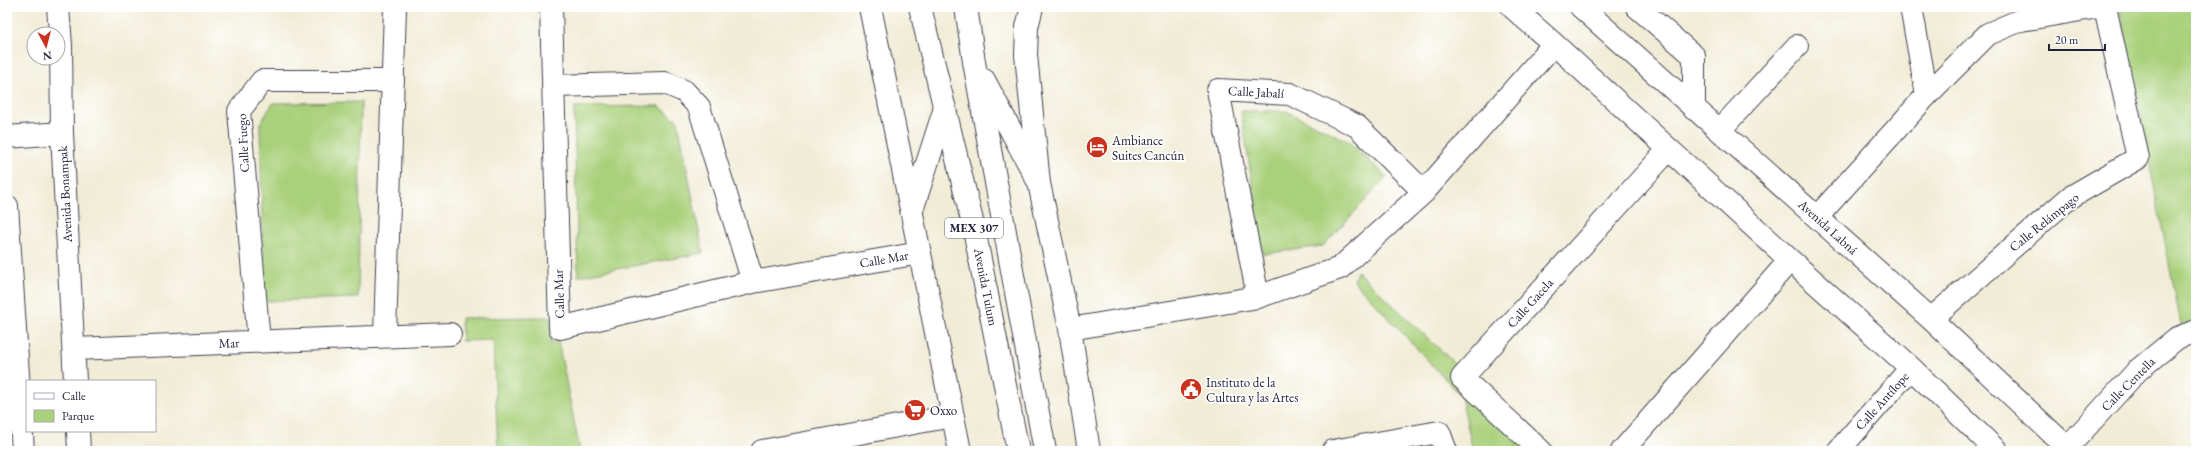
<svg xmlns="http://www.w3.org/2000/svg" width="2203" height="458" viewBox="0 0 2203 458" font-family="'EB Garamond',serif">
  <style>
    .green { fill: #a9d07a; stroke: #66795a }
    .lines { fill: none; stroke-linecap: round; stroke-linejoin: round }
    .minor-casing { stroke: #414052; stroke-width: 24 }
    .major-casing { stroke: #414052; stroke-width: 24 }
    .minor { stroke: #fff; stroke-width: 22 }
    .major { stroke: #fff; stroke-width: 22 }
    .labels { text-anchor: middle; dominant-baseline: central; stroke-width: 3.5; stroke-linejoin: round; paint-order: stroke }
    .shield { fill: #fff; stroke: #646476; stroke-width: 1 }
    .shield-label { font-size: 12px; font-weight: bold; fill: #22223b }
    .street-label { font-size: 13px; fill: #22223b; stroke: #fff }
    .poi-label { font-size: 13px; fill: #22223b; stroke: #fff; text-anchor: start }
  </style>
  <rect width="100%" height="100%" fill="#fff"/>
  <filter id="ink" filterUnits="userSpaceOnUse"><feTurbulence type="fractalNoise" baseFrequency=".025" numOctaves="2"/><feDisplacementMap in="SourceGraphic" scale="8" xChannelSelector="R" yChannelSelector="G"/><feConvolveMatrix kernelMatrix="1 2 1 2 8 2 1 2 1" color-interpolation-filters="sRGB"/></filter>
  <filter id="wash" filterUnits="userSpaceOnUse"><feTurbulence type="fractalNoise" baseFrequency=".012" numOctaves="4" result="noise"/><feDisplacementMap in="SourceGraphic" scale="16" xChannelSelector="R" yChannelSelector="G"/><feGaussianBlur stdDeviation="0.9" result="paint"/><feColorMatrix in="noise" values="0 0 0 0 0 0 0 0 0 0 0 0 0 0 0 0 0 1.4 0 .05"/><feComposite in="paint" operator="in"/></filter>
  <g filter="url(#wash)">
    <rect width="100%" height="100%" fill="#f1ecd5"/>
    <path class="green" d="M2119 7H2196V322L2181 325Z
      M361 102 358 298 264 301 260 124 273 103Z
      M659 106 678 121 703 253 578 276 574 107Z
      M1241 111H1286L1348 141 1387 177 1323 246 1263 254Z
      M1357 271 1547 451H1473L1461 396 1354 281Z
      M551 317V344L558 341 580 451H498L493 340 462 341 461 318Z"/>
  </g>
  <g filter="url(#ink)">
    <g class="lines">
      <g class="minor-casing">
        <path id="minor" d="M551 7 560 328 753 282 920 253
          M870 7 960 451
          M1032 7 1027 27 1026 55 1039 183 1070 329 1089 451
          M1512 7 1554 44 1790 260 1911 368 1997 451
          M1581 7 1931 319 2071 451
          M1637 7 1694 56V109
          M1911 7 1927 95
          M553 86 665 83 684 91 699 107 753 282
          M1719 131 1797 46
          M1817 217 1927 95 1988 34 2021 20 2098 7
          M1258 297 1218 90 1290 94 1357 126 1424 192
          M1931 319 2069 198 2138 158 2105 7
          M1070 329 1258 297 1340 268 1424 192 1554 44
          M385 335 395 7
          M259 342 239 111 262 81H393
          M74 349 450 334
          M2067 448 2138 370 2177 338 2196 331
          M762 451 952 416
          M1333 451 1439 432 1446 451
          M1541 451 1462 378 1669 149
          M1622 451 1790 260
          M1838 451 1911 368"/>
      </g>
      <g class="major-casing">
        <path id="major" d="M58 7 61 45 62 133 75 381
          M920 7 974 229 1018 451
          M966 7 974 62 1045 451
          M984 80 1039 183
          M7 137 62 133
          M7 206 23 451
          M912 210 945 108
          M78 431 79 451"/>
      </g>
      <use href="#minor" class="minor"/>
      <use href="#major" class="major"/>
    </g>
  </g>
  <defs>
    <g id="hotel-disc" transform="scale(1.15)"><circle r="9.5" fill="#c8321e" stroke="#fff"/><path d="M-6-4.5h1.5V1H6V5H4.5V3h-9V5H-6ZM-4 0a1.8 1.8 0 1 1 3.6 0ZM.5 0V-2.5h3Q6-2.5 6 0Z" fill="#fff"/></g>
    <g id="civic-disc" transform="scale(1.15)"><circle r="9.5" fill="#c8321e" stroke="#fff"/><path d="M-.6-6.5H3V-4.5H.6V-3L4-1V1h2V6H-6V1h2V-1L-.6-3ZM-1.2 2.5V6h2.4V2.5Z" fill="#fff"/></g>
    <g id="supermarket-disc" transform="scale(1.15)"><circle r="9.5" fill="#c8321e" stroke="#fff"/><path d="M-6-5.5h2.5l.6 2H6L4.5 2H-2.5L-4.4-4H-6ZM-1.5 3.2a1.3 1.3 0 1 0 .1 0ZM3 3.2a1.3 1.3 0 1 0 .1 0Z" fill="#fff"/></g>
  </defs>
  <g fill-rule="evenodd">
    <use href="#hotel-disc" x="1097" y="147"/>
    <use href="#civic-disc" x="1191" y="389"/>
    <use href="#supermarket-disc" x="915" y="410"/>
  </g>
  <g class="labels">
    <rect class="shield" x="945" y="218" width="58" height="20" rx="3"/>
    <g class="shield-label">
      <text x="974" y="228">MEX 307</text>
    </g>
    <g class="street-label">
      <text transform="translate(1256 92) rotate(3)">Calle Jabalí</text>
      <text transform="translate(243 143) rotate(-93)">Calle Fuego</text>
      <text transform="translate(65 194) rotate(-93)">Avenida Bonampak</text>
      <text transform="translate(2044 222) rotate(-39)">Calle Relámpago</text>
      <text transform="translate(1828 227) rotate(42)">Avenida Labná</text>
      <text transform="translate(884 259) rotate(-10)">Calle Mar</text>
      <text transform="translate(986 287) rotate(79)">Avenida Tulum</text>
      <text transform="translate(559 294) rotate(-92)">Calle Mar</text>
      <text transform="translate(1530 303) rotate(-48)">Calle Gacela</text>
      <text transform="translate(229 343) rotate(-2)">Mar</text>
      <text transform="translate(2128 384) rotate(-45)">Calle Centella</text>
      <text transform="translate(1882 401) rotate(-48)">Calle Antílope</text>
    </g>
    <g class="poi-label">
      <text x="1112" y="140">Ambiance<tspan x="1112" dy="15">Suites Cancún</tspan></text>
      <text x="1206" y="382">Instituto de la<tspan x="1206" dy="15">Cultura y las Artes</tspan></text>
      <text x="930" y="410">Oxxo</text>
    </g>
  </g>
  <rect width="2203" height="458" fill="none" stroke="#fff" stroke-width="24"/>
  <rect x="26" y="380" width="130" height="52" fill="#ffffff" stroke="#a7a7b1"/>
  <rect x="34" y="393" width="20" height="6" fill="#ffffff" stroke="#a7a7b1"/>
  <text x="62" y="400" font-size="12" fill="#22223b">Calle</text>
  <rect x="34" y="410" width="20" height="12" fill="#a9d07a" stroke="#a7a7b1"/>
  <text x="62" y="420" font-size="12" fill="#22223b">Parque</text>
  <g transform="translate(46 46) rotate(173)"><circle r="19" fill="#ffffff" stroke="#a7a7b1"/>
  <path d="M0-3L7 15L0 10L-7 15Z" fill="#c8321e"/>
  <text y="-6" font-size="11" font-weight="bold" text-anchor="middle" fill="#22223b">N</text>
  </g>
  <path d="M2049 44v6h56v-6" fill="none" stroke="#22223b" stroke-width="2"/>
  <text x="2055" y="44" font-size="12" fill="#22223b" stroke="#ffffff" stroke-width="3" paint-order="stroke">20 m</text>
</svg>
